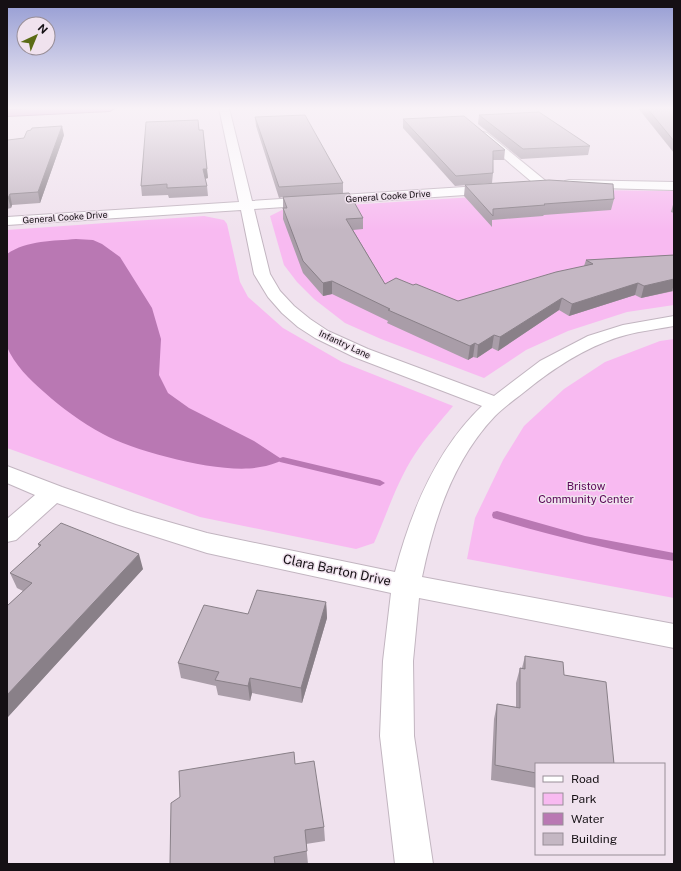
<svg xmlns="http://www.w3.org/2000/svg" width="681" height="871" viewBox="0 0 681 871" font-family="'Public Sans',sans-serif">
  <style>
    .green { fill: #f8baf1 }
    .water { fill: #b978b3 }
    .lines { fill: none; stroke-linecap: round; stroke-linejoin: round }
    .stream { fill: #b978b3; fill-rule: evenodd }
    .minor-casing { stroke: #c2b5c0; stroke-width: 2 }
    .trunk-casing { stroke: #894784; stroke-width: 2 }
    .minor { fill: #fff; fill-rule: evenodd }
    .trunk { fill: #d384ce; fill-rule: evenodd }
    .wall { fill: #a99da8 }
    .shaded-wall { fill: #898088 }
    .building { fill: #c4b7c3; stroke: #898088 }
    .labels { text-anchor: middle; dominant-baseline: central; stroke-width: 3; stroke-linejoin: round; paint-order: stroke }
    .far-street-label { font-size: 9px; fill: #151014; stroke: #f0e2ee }
    .park-label { font-size: 11px; fill: #590556; stroke: #f0e2ee }
    .near-street-label { font-size: 13px; fill: #151014; stroke: #f0e2ee }
  </style>
  <rect width="100%" height="100%" fill="#f0e2ee"/>
  <path class="green" d="M585 190 674 191V305L627 312 568 331 526 350 484 378 381 339 345 323 314 299 297 282 284 265 270 216 284 209Z
    M204 216 224 220 227 224 240 282 248 297 283 328 342 362 453 406C440 422 426 437 415 454 397 481 387 514 374 543L356 549 200 517 7 448V230Z
    M674 339V598L467 559 475 518 503 460 524 426 564 389 605 362 660 341Z"/>
  <path class="water" d="M76 239 93 240 102 244 120 257 152 308 161 339 159 375 168 393 189 408 254 441 283 460C276 463 268 466 260 467 223 475 136 452 103 434 81 422 62 408 44 392 30 380 14 364 7 347V254C27 240 54 241 76 239Z"/>
  <g class="lines">
    <path class="stream" d="M283 457 380 480 385 483 380 486 280 462 278 460 280 458Z
      M497 511 585 536 674 553V561C613 551 553 536 493 518L492 515 493 512Z"/>
    <g class="minor-casing">
      <path id="minor" d="M219 108H229L252 201 495 185 499 186 501 189 499 192 495 193 254 209 270 274 280 291 294 306 310 319 328 331 368 349 494 396 540 361 588 336 623 325 674 316V326C658 329 641 331 626 335 592 344 560 364 533 385 521 395 506 405 495 416 453 460 434 519 422 577L674 624V648L419 598 413 661 414 736 433 864H395L380 736 383 661 391 593 207 553 116 524 57 503 16 540 7 542V519L35 495 7 483V466L62 487 134 512 207 533 395 572C411 511 436 450 482 406L354 357 315 338 298 327 282 313 268 297 254 274 241 210 7 225V217L239 202Z
        M483 132 487 133 547 182 549 185 547 188H539L479 137 478 135 479 133Z
        M569 180 674 182V190L565 187 563 184 565 181Z"/>
    </g>
    <g class="trunk-casing">
      <path id="trunk" d="M51 108H115L110 111 7 116V110Z"/>
    </g>
    <use href="#minor" class="minor"/>
    <use href="#trunk" class="trunk"/>
  </g>
  <path class="wall" d="M638 108H674V153Z
    M479 115 590 146 588 155 521 159 478 124Z
    M255 117 343 183V193L363 218V229L353 230 385 284 413 285 458 301 584 266 586 260 674 255V291L641 298 635 295 569 316 559 310 498 351 492 348 477 358 473 357 468 360 387 323 388 321 332 294 323 296 303 273 283 219V197L279 198 256 126Z
    M403 119 505 150 504 160H493V173L492 183 455 186 403 128Z
    M199 130 208 178 205 179 207 186 208 196 169 198 168 195 142 196 141 186Z
    M64 135 40 203 12 205 11 208 7 209V141Z
    M465 185 614 199 611 210 544 215 543 216 492 220V227L464 196Z
    M674 201V213L671 212Z
    M38 544 143 569 7 718V606L23 591 17 588 10 573 39 547Z
    M326 602 327 618 302 703 252 693 250 701 218 695 216 686 181 678 178 663 248 614Z
    M525 656 536 764V788L491 780 494 719 497 704 516 707V683L520 668H522Z
    M295 764 324 827 325 841 306 844 308 864H170Z"/>
  <path class="shaded-wall" d="M62 126 64 135 40 203 38 192Z
    M203 130 208 178 204 179 203 169Z
    M10 194 12 205 11 208 8 198Z
    M674 279V284L672 291 641 298 644 286Z
    M332 281V294L323 296V283Z
    M638 283 635 295 569 316 572 304Z
    M562 298 559 310 498 351 500 337Z
    M494 335 492 348 477 358 478 345Z
    M475 343 473 357 468 360 470 346Z
    M139 554 143 569 7 718V695Z
    M326 602 327 618 302 703 301 688Z
    M250 678 252 693 250 701 248 686Z"/>
  <path class="building" d="M647 108H674V141Z
    M539 112 590 146 523 149 479 115Z
    M305 115 343 183 279 187 255 117Z
    M464 116 505 150 493 151V173L456 176 403 119Z
    M198 120 199 130H203L207 169H203L207 186 167 188V184L141 186 146 122Z
    M62 126 38 192 10 194 8 198H7V141L8 140 24 138 27 131 31 130 32 128Z
    M549 180 613 184 614 199 544 204 545 205 493 209V216L465 185Z
    M349 193 363 218 346 219 385 284 396 278 413 285 416 284 458 301 556 272 593 264 586 260 674 255V279L644 286 638 283 572 304 562 298 500 337 494 335 478 345 475 343 470 346 388 310 390 309 332 281 323 283 303 261 283 208H287L283 197Z
    M61 523 139 554 7 695V606L32 583 10 573 41 545 38 544Z
    M257 590 326 602 301 688 250 678 248 686 215 680 219 672 178 663 204 605 248 614Z
    M525 656 563 662 564 675 606 682 614 764H536V773L495 765 497 704 520 708V668L525 669Z
    M294 752 295 764 314 761 324 827 305 830 307 851 274 857 275 864H170L171 803 180 797 179 771Z"/>
  <linearGradient id="sky" x2="0" y2="1"><stop stop-color="#959cd3"/><stop offset="0.47" stop-color="#f8f2f7"/><stop offset="1" stop-color="#f8f2f7" stop-opacity="0"/></linearGradient>
  <rect width="681" height="230" fill="url(#sky)"/>
  <g class="labels">
    <g class="far-street-label">
      <text transform="translate(388 196) rotate(-4)">General Cooke Drive</text>
      <text transform="translate(65 217) rotate(-4)">General Cooke Drive</text>
      <text transform="translate(345 344) rotate(25)">Infantry Lane</text>
    </g>
    <g class="park-label">
      <text x="586" y="486">Bristow<tspan x="586" dy="13">Community Center</tspan></text>
    </g>
    <g class="near-street-label">
      <text transform="translate(337 570) rotate(12)">Clara Barton Drive</text>
    </g>
  </g>
  <rect width="681" height="871" fill="none" stroke="#151014" stroke-width="16"/>
  <rect x="535" y="763" width="130" height="92" fill="#f0e2ee" stroke="#988e97"/>
  <rect x="543" y="776" width="20" height="6" fill="#ffffff" stroke="#988e97"/>
  <text x="571" y="783" font-size="12" fill="#151014">Road</text>
  <rect x="543" y="793" width="20" height="12" fill="#f8baf1" stroke="#988e97"/>
  <text x="571" y="803" font-size="12" fill="#151014">Park</text>
  <rect x="543" y="813" width="20" height="12" fill="#b978b3" stroke="#988e97"/>
  <text x="571" y="823" font-size="12" fill="#151014">Water</text>
  <rect x="543" y="833" width="20" height="12" fill="#c4b7c3" stroke="#988e97"/>
  <text x="571" y="843" font-size="12" fill="#151014">Building</text>
  <g transform="translate(36 36) rotate(44)"><circle r="19" fill="#f0e2ee" stroke="#988e97"/>
  <path d="M0-3L7 15L0 10L-7 15Z" fill="#5b6b15"/>
  <text y="-6" font-size="11" font-weight="bold" text-anchor="middle" fill="#151014">N</text>
  </g>
</svg>
